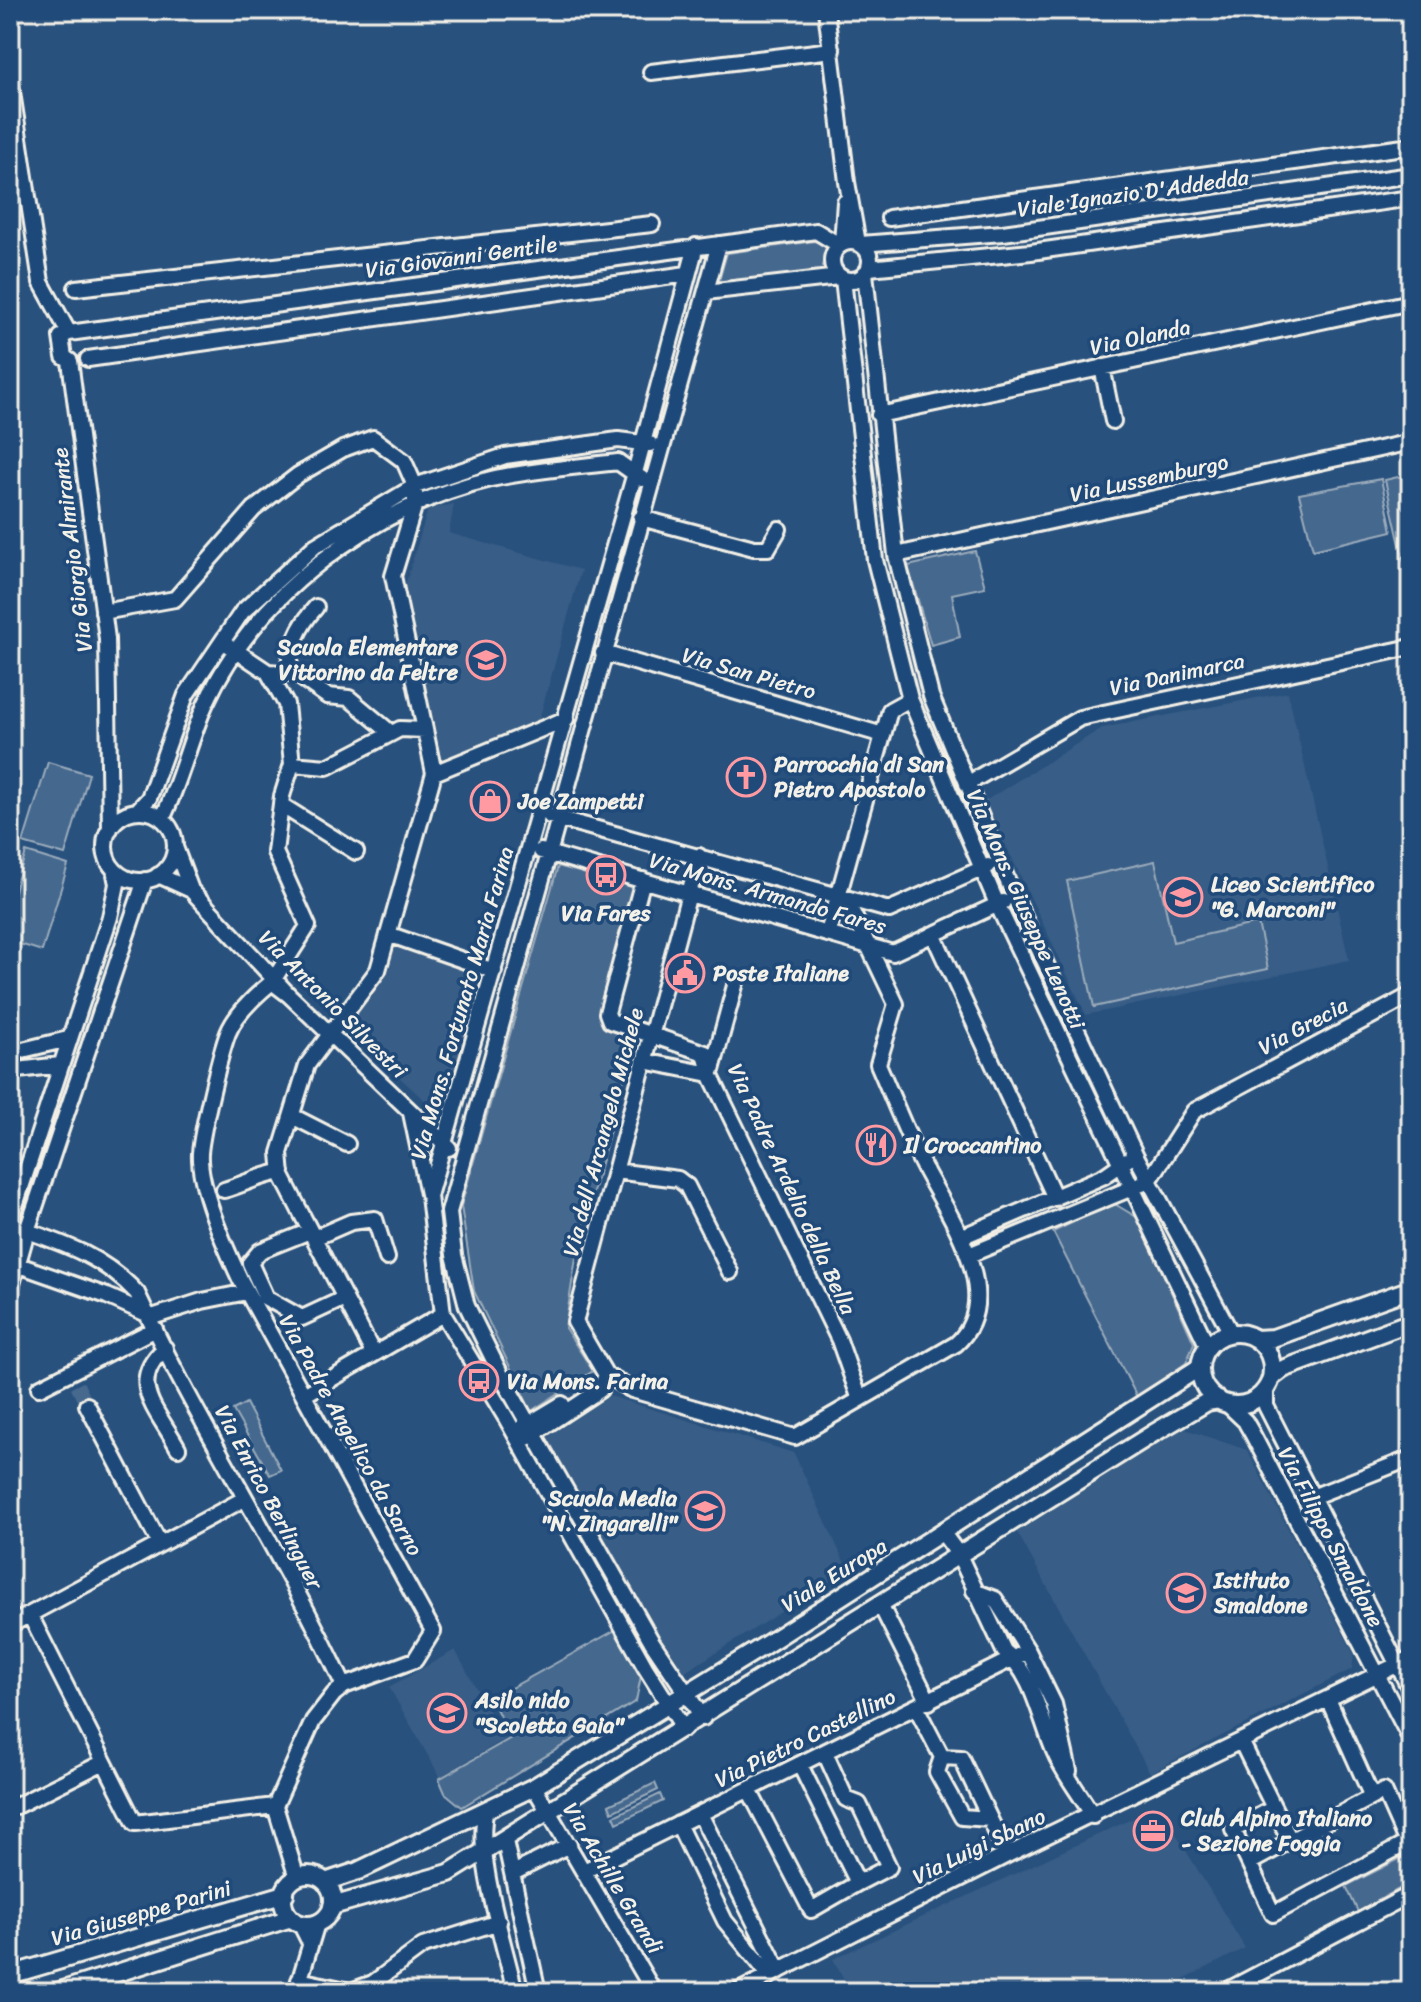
<svg xmlns="http://www.w3.org/2000/svg" width="1421" height="2002" viewBox="0 0 1421 2002" font-family="Sriracha,sans-serif">
  <style>
    .built { fill: #375d86 }
    .green { fill: #45688e; stroke: #9cacbb; stroke-width: 2 }
    .lines { fill: none; stroke-linecap: round; stroke-linejoin: round }
    .minor-tunnel { stroke: #47698e; stroke-width: 14; stroke-dasharray: 14 7; stroke-linecap: butt }
    .minor-casing { stroke: #f4f1e8; stroke-width: 20 }
    .tertiary-casing { stroke: #f4f1e8; stroke-width: 22 }
    .minor { stroke: #1f4a7a; stroke-width: 14 }
    .tertiary { stroke: #1f4a7a; stroke-width: 16 }
    .labels { text-anchor: middle; dominant-baseline: central; stroke-width: 7; stroke-linejoin: round; paint-order: stroke }
    .street-label { font-size: 22px; fill: #f4f1e8; stroke: #1f4a7a }
    .poi-label { font-size: 22px; font-weight: bold; fill: #f4f1e8; stroke: #1f4a7a; text-anchor: start }
  </style>
  <rect width="100%" height="100%" fill="#28517e"/>
  <filter id="ink" filterUnits="userSpaceOnUse"><feTurbulence type="fractalNoise" baseFrequency=".0125" numOctaves="2"/><feDisplacementMap in="SourceGraphic" scale="16" xChannelSelector="R" yChannelSelector="G"/><feConvolveMatrix kernelMatrix="1 2 1 2 8 2 1 2 1" color-interpolation-filters="sRGB"/></filter>
  <g filter="url(#ink)">
    <path class="built" d="M454 504 449 533 581 570 537 727 440 764 403 592 428 509Z
      M1288 692 1349 960 1086 1015 985 801 1102 728Z
      M400 947 483 973 446 1109 438 1113 347 1029 384 977 393 948Z
      M610 1396 794 1453 848 1570 682 1674 546 1438Z
      M1182 1428 1247 1450 1354 1654 1352 1669 1150 1773 1017 1532Z
      M455 1650 505 1739 440 1777 389 1687Z
      M1159 1806 1245 1948 1160 1992H850L833 1959Z"/>
    <path class="green" d="M815 241 828 244 822 266 829 273 718 284 727 253Z
      M1411 474V560L1404 562 1385 480Z
      M1381 479 1392 531 1313 550 1299 494Z
      M975 551 985 587 952 594 960 637 931 645 908 566Z
      M48 762 89 774 65 855 23 843Z
      M26 852 68 865 42 951 10 941V904Z
      M1155 861 1173 942 1258 923 1268 969 1094 1007 1067 881Z
      M558 866 638 889 600 1019 636 1035 577 1251 565 1328 593 1371 531 1411 474 1291 461 1206Z
      M1113 1203 1138 1218 1194 1343 1186 1363 1137 1397 1053 1232Z
      M246 1403 281 1470 270 1475 233 1410Z
      M619 1628 642 1671 636 1701 462 1807 445 1793 439 1779 511 1738 491 1699Z
      M655 1783 658 1790 612 1812 609 1805Z
      M660 1794 663 1801 617 1823 614 1816Z
      M1411 1853V1882L1358 1912 1346 1886Z"/>
    <g class="lines">
      <path class="minor-tunnel" d="M77 1385 87 1405"/>
      <g class="minor-casing">
        <path id="minor" d="M826 10 847 182 858 243
          M651 72 832 50
          M10 79 41 282 69 333
          M889 218 1411 146
          M832 261a19 19 0 1 1 38 0a19 19 0 1 1-38 0Z
          M842 243 845 202
          M861 244 1003 233 1411 175
          M869 268 1031 252 1411 198
          M865 273 896 555 931 696 1014 896 1136 1156 1231 1333
          M843 279 875 560 910 699 997 904 1208 1347
          M76 288 652 224
          M706 292 839 277
          M88 359 687 274
          M1102 367 1113 421
          M879 415 1411 302
          M641 518 754 548H768L779 529
          M896 555 1411 442
          M103 612 175 599 254 509 298 475 343 449 373 438 404 461 415 486V504L393 576 434 773 378 970 307 1065 280 1153 282 1176 373 1353
          M229 646 268 672 286 704 292 764
          M603 653 883 735
          M268 672 296 674 327 696 349 698 391 733
          M288 673C290 647 298 627 316 607
          M434 773 566 719
          M967 784 1080 718 1411 647
          M281 805 356 852
          M137 811 149 798 186 695 242 612 315 546 415 486 505 456 618 440 650 444
          M105 846a35 35 0 1 1 70 0a35 35 0 1 1-70 0Z
          M550 816 889 910 988 866
          M162 819C180 783 189 742 205 705 256 593 373 506 491 479 532 470 576 467 618 462L642 479
          M110 829 107 639 70 361 64 357 61 337 69 333 816 231 839 245
          M175 847 191 890 289 995 449 1148
          M541 851 893 953 1003 902
          M158 875 191 890
          M643 880 607 1013 610 1021 705 1053 710 1074 839 1340 859 1397
          M828 933 890 710 910 699
          M388 934 494 971
          M933 934 1055 1198
          M274 979 308 926 275 852 282 796 292 764 327 767 400 729 425 730
          M289 995 272 982C256 995 236 1013 228 1033 220 1054 202 1130 200 1153 198 1187 226 1249 241 1281L433 1631 415 1660 344 1686 334 1694 313 1721 275 1806 297 1878
          M10 1053 68 1039
          M644 1061 710 1074
          M712 1070 736 982
          M10 1071 60 1065
          M411 1113 428 1194
          M292 1116 347 1144
          M615 1171 678 1179 687 1186 730 1272
          M224 1190C245 1184 260 1175 282 1172
          M10 1221 110 917 117 884 114 869
          M10 1225C59 1242 101 1254 137 1293 199 1427 282 1552 344 1686
          M310 1231 260 1251 250 1263 266 1298 302 1318 345 1298
          M961 1237 1104 1176 1127 1160
          M314 1238 351 1222 375 1219 387 1258
          M969 1255 1149 1181 1194 1111 1411 995
          M10 1262 107 1296 147 1314
          M10 1291 27 1231 145 880
          M149 1318 202 1301 247 1292
          M165 1348C126 1383 157 1409 178 1448
          M606 1375 632 1390 795 1437 956 1344C1008 1297 947 1213 923 1166 906 1133 893 1098 878 1064L896 1004 846 899
          M606 1375 575 1322 699 856
          M39 1388 155 1329
          M1266 1390V1406L1411 1691
          M304 1395 443 1314
          M1226 1403 1245 1421 1253 1435 1411 1740
          M87 1405 160 1544
          M522 1428 562 1404
          M527 1438 600 1390 606 1375
          M1312 1497 1411 1458
          M942 1532 959 1555 1004 1651C1033 1673 1040 1719 1054 1751 1063 1773 1081 1795 1093 1816
          M974 1591 995 1599 1028 1651 1054 1704 1069 1771
          M880 1604 929 1702
          M30 1615 135 1823 275 1806
          M10 1625 244 1499
          M917 1709 942 1757
          M703 1718 652 1642 503 1379 467 1306 454 1255 449 1212 719 244
          M684 1729 645 1667 506 1418 443 1314 429 1196 633 480 696 246
          M1242 1743 1274 1808
          M942 1757 961 1758 1007 1855
          M942 1757 937 1772 962 1817 990 1819
          M800 1765 858 1883 889 1867 859 1804 846 1799 825 1753
          M534 1787 654 1992
          M749 1790 811 1910 858 1883
          M10 1809 104 1762
          M486 1810C474 1854 505 1945 515 1992
          M700 1814 779 1971
          M678 1824 725 1921 770 1976
          M1290 1840 1274 1808 1233 1830 1249 1863 1372 1797
          M505 1841 538 1992
          M1249 1863 1273 1914 1407 1843 1384 1791 1372 1797 1328 1699
          M584 1871 1028 1651
          M513 1873 569 1845
          M300 1923 310 1943
          M299 1980 351 1991 373 1983 375 1992
          M373 1983 423 1946 499 1922
          M296 1992 317 1923
          M737 1992 1007 1855 1411 1658
          M1224 1992 1411 1894"/>
      </g>
      <g class="tertiary-casing">
        <path id="tertiary" d="M1200 1369a36 36 0 1 1 72 0a36 36 0 1 1-72 0Z
          M1256 1339 1273 1338 1411 1289
          M1271 1378 1283 1369 1411 1322
          M283 1900a25 25 0 1 1 50 0a25 25 0 1 1-50 0Z
          M325 1882 358 1871 534 1787 762 1647 1200 1367
          M332 1906 449 1873 1154 1433 1207 1402 1219 1400
          M10 1975 285 1894
          M57 1992 291 1918"/>
      </g>
      <use href="#minor" class="minor"/>
      <use href="#tertiary" class="tertiary"/>
    </g>
  </g>
  <defs>
    <g id="school-ring" transform="scale(2)"><circle r="9.5" fill="#1f4a7a" stroke="#ff9aa2" stroke-width="1.5"/><path d="M0-5L7-2L0 1L-7-2ZM-4 1L0 2.5L4 1V4Q0 6-4 4Z" fill="#ff9aa2"/></g>
    <g id="church-ring" transform="scale(2)"><circle r="9.5" fill="#1f4a7a" stroke="#ff9aa2" stroke-width="1.5"/><path d="M-1.2-6h2.4v3.5h3.3v2.4h-3.3V6h-2.4V-.1h-3.3v-2.4h3.3Z" fill="#ff9aa2"/></g>
    <g id="shop-ring" transform="scale(2)"><circle r="9.5" fill="#1f4a7a" stroke="#ff9aa2" stroke-width="1.5"/><path d="M-5-2.5h2.3a2.7 3.5 0 0 1 5.4 0H5L5.5 6h-11ZM-1.5-2.5h3a1.5 2.3 0 0 0-3 0Z" fill="#ff9aa2"/></g>
    <g id="bus-ring" transform="scale(2)"><circle r="9.5" fill="#1f4a7a" stroke="#ff9aa2" stroke-width="1.5"/><path d="M-5-6H5V4H4V6H2V4H-2V6H-4V4H-5ZM-3.5-4V0h7V-4ZM-3.5 1.2v1.5H-2V1.2ZM2 1.2v1.5H3.5V1.2Z" fill="#ff9aa2"/></g>
    <g id="civic-ring" transform="scale(2)"><circle r="9.5" fill="#1f4a7a" stroke="#ff9aa2" stroke-width="1.5"/><path d="M-.6-6.5H3V-4.5H.6V-3L4-1V1h2V6H-6V1h2V-1L-.6-3ZM-1.2 2.5V6h2.4V2.5Z" fill="#ff9aa2"/></g>
    <g id="restaurant-ring" transform="scale(2)"><circle r="9.5" fill="#1f4a7a" stroke="#ff9aa2" stroke-width="1.5"/><path d="M-5-6h1v4h1v-4h1v4h1v-4h1v5L-1.5 .5V6h-2V.5L-5-1ZM5-6V6H3V1.5H1.5Q1.5-4 5-6Z" fill="#ff9aa2"/></g>
    <g id="office-ring" transform="scale(2)"><circle r="9.5" fill="#1f4a7a" stroke="#ff9aa2" stroke-width="1.5"/><path d="M-6-3h4V-5.5h4V-3h4V5H-6ZM-1-4.5V-3h2v-1.5ZM-6 0V1H6V0Z" fill="#ff9aa2"/></g>
  </defs>
  <g fill-rule="evenodd">
    <use href="#school-ring" x="486" y="660"/>
    <use href="#church-ring" x="746" y="777"/>
    <use href="#shop-ring" x="490" y="801"/>
    <use href="#bus-ring" x="606" y="875"/>
    <use href="#school-ring" x="1183" y="897"/>
    <use href="#civic-ring" x="685" y="973"/>
    <use href="#restaurant-ring" x="876" y="1145"/>
    <use href="#bus-ring" x="479" y="1381"/>
    <use href="#school-ring" x="705" y="1511"/>
    <use href="#school-ring" x="1186" y="1593"/>
    <use href="#school-ring" x="447" y="1713"/>
    <use href="#office-ring" x="1153" y="1831"/>
  </g>
  <g class="labels">
    <g class="street-label">
      <text transform="translate(1133 193) rotate(-8)">Viale Ignazio D'Addedda</text>
      <text transform="translate(461 257) rotate(-8)">Via Giovanni Gentile</text>
      <text transform="translate(1140 337) rotate(-12)">Via Olanda</text>
      <text transform="translate(1149 478) rotate(-12)">Via Lussemburgo</text>
      <text transform="translate(72 550) rotate(-97)">Via Giorgio Almirante</text>
      <text transform="translate(749 673) rotate(16)">Via San Pietro</text>
      <text transform="translate(1177 674) rotate(-12)">Via Danimarca</text>
      <text transform="translate(768 893) rotate(16)">Via Mons. Armando Fares</text>
      <text transform="translate(1026 909) rotate(66)">Via Mons. Giuseppe Lenotti</text>
      <text transform="translate(462 1003) rotate(-74)">Via Mons. Fortunato Maria Farina</text>
      <text transform="translate(333 1004) rotate(45)">Via Antonio Silvestri</text>
      <text transform="translate(1303 1026) rotate(-28)">Via Grecia</text>
      <text transform="translate(603 1132) rotate(-75)">Via dell'Arcangelo Michele</text>
      <text transform="translate(792 1189) rotate(65)">Via Padre Ardelio della Bella</text>
      <text transform="translate(351 1435) rotate(61)">Via Padre Angelico da Sarno</text>
      <text transform="translate(269 1497) rotate(62)">Via Enrico Berlinguer</text>
      <text transform="translate(1331 1537) rotate(62)">Via Filippo Smaldone</text>
      <text transform="translate(834 1575) rotate(-32)">Viale Europa</text>
      <text transform="translate(805 1738) rotate(-26)">Via Pietro Castellino</text>
      <text transform="translate(979 1846) rotate(-26)">Via Luigi Sbano</text>
      <text transform="translate(613 1878) rotate(59)">Via Achille Grandi</text>
      <text transform="translate(141 1913) rotate(-16)">Via Giuseppe Parini</text>
    </g>
    <g class="poi-label">
      <text x="458" y="647" text-anchor="end">Scuola Elementare<tspan x="458" dy="25">Vittorino da Feltre</tspan></text>
      <text x="774" y="764">Parrocchia di San<tspan x="774" dy="25">Pietro Apostolo</tspan></text>
      <text x="518" y="801">Joe Zampetti</text>
      <text x="1211" y="884">Liceo Scientifico<tspan x="1211" dy="25">"G. Marconi"</tspan></text>
      <text x="606" y="913" text-anchor="middle">Via Fares</text>
      <text x="713" y="973">Poste Italiane</text>
      <text x="904" y="1145">Il Croccantino</text>
      <text x="507" y="1381">Via Mons. Farina</text>
      <text x="677" y="1498" text-anchor="end">Scuola Media<tspan x="677" dy="25">"N. Zingarelli"</tspan></text>
      <text x="1214" y="1580">Istituto<tspan x="1214" dy="25">Smaldone</tspan></text>
      <text x="475" y="1700">Asilo nido<tspan x="475" dy="25">"Scoletta Gaia"</tspan></text>
      <text x="1181" y="1818">Club Alpino Italiano<tspan x="1181" dy="25">- Sezione Foggia</tspan></text>
    </g>
  </g>
  <rect width="1421" height="2002" fill="none" stroke="#1f4a7a" stroke-width="40"/>
  <rect x="20" y="20" width="1381" height="1962" fill="none" stroke="#f4f1e8" stroke-width="3" filter="url(#ink)"/>
</svg>
